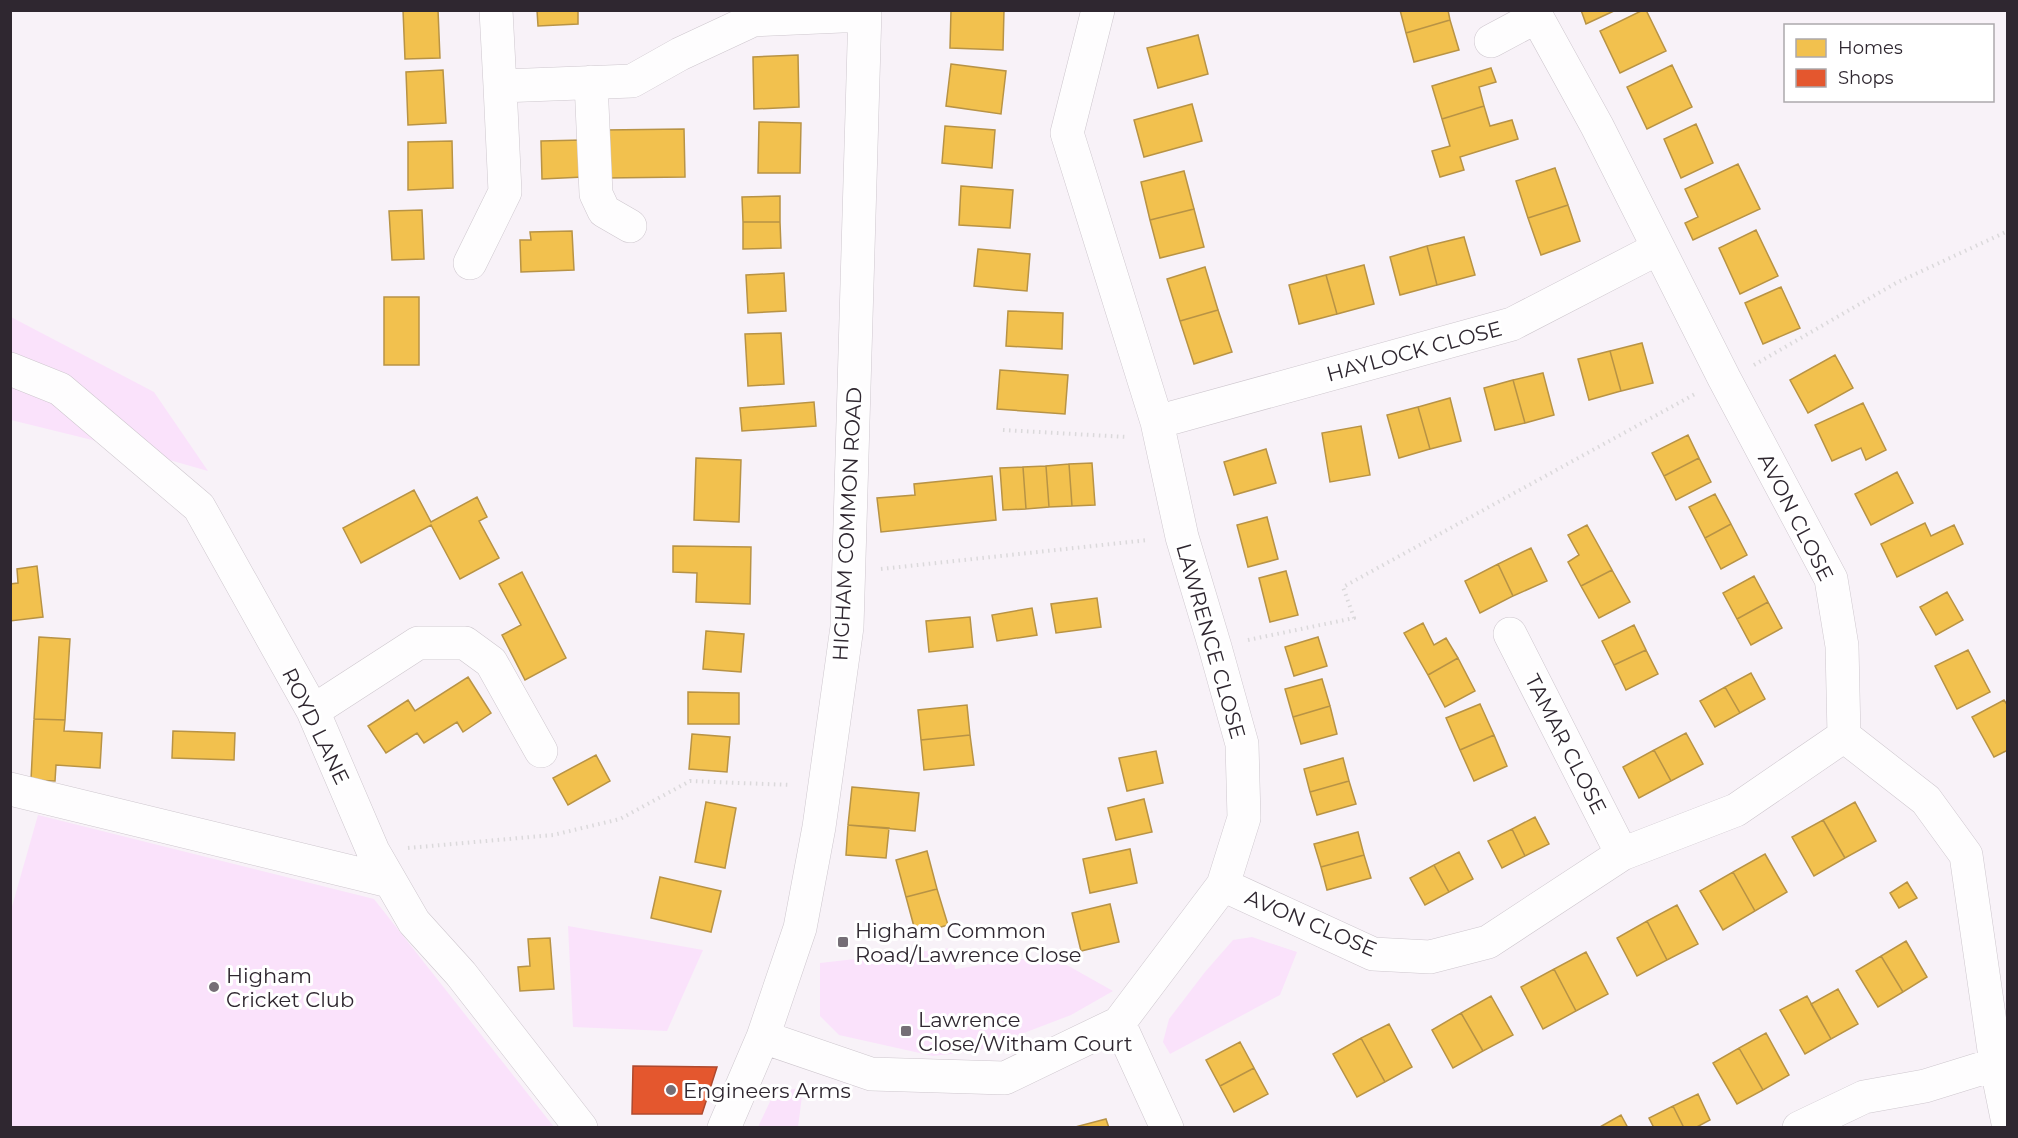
<svg xmlns="http://www.w3.org/2000/svg" width="2018" height="1138" viewBox="0 0 2018 1138" font-family="Montserrat,sans-serif">
  <style>
    .green { fill: #fae2fb }
    .homes { fill: #f2c14e; stroke: #b89345; stroke-width: 1.5 }
    .shops { fill: #e4572e; stroke: #ae492f; stroke-width: 1.5 }
    .lines { fill: none; stroke-linecap: round; stroke-linejoin: round }
    .minor-casing { stroke: #cec7ce; stroke-width: 34 }
    .path { stroke: #dbd9db; stroke-width: 4; stroke-dasharray: 1.5 4.5; stroke-linecap: butt }
    .minor { stroke: #fefdfe; stroke-width: 33 }
    .poi-dot { fill: #756e76; stroke: #fff; stroke-width: 2 }
    .labels { text-anchor: middle; dominant-baseline: central; stroke-width: 6; stroke-linejoin: round; paint-order: stroke }
    .street-label { font-size: 21px; fill: #2f2730; stroke: #fff }
    .poi-label { font-size: 21px; fill: #2f2730; stroke: #fff; text-anchor: start }
  </style>
  <rect width="100%" height="100%" fill="#f8f2f8"/>
  <path class="green" d="M11 317 154 392 208 471 145 453 11 420Z
    M38 815 374 899 554 1127H11V910Z
    M568 926 703 950 667 1031 573 1027Z
    M1252 937 1297 952 1280 995 1170 1054 1163 1042 1169 1019 1205 972 1233 940Z
    M952 948 955 969 1049 955 1113 991 1071 1015 977 1051 933 1056 839 1035 820 1016V963Z
    M803 1088 798 1127H758L775 1091Z"/>
  <path class="homes" d="M403 10H438L440 58 405 59Z
    M537 10H578V24L538 26Z
    M951 10H1004L1003 50 950 48Z
    M1400 10H1448L1450 20 1406 33Z
    M1581 10H1616L1586 24Z
    M1643 10H1646L1666 51 1620 73 1600 31Z
    M1450 20 1459 50 1414 62 1406 33Z
    M1198 35 1208 74 1158 88 1147 48Z
    M798 55 799 107 754 109 753 57Z
    M951 64 1006 71 1001 114 946 106Z
    M1672 65 1692 107 1647 129 1627 87Z
    M1491 68 1496 82 1479 87 1484 106 1442 119 1432 86Z
    M443 70 446 123 408 125 406 72Z
    M1192 104 1202 141 1144 157 1134 120Z
    M1484 106 1490 126 1512 120 1518 139 1460 157 1464 170 1440 177 1432 151 1450 146 1442 119Z
    M759 122 801 123 800 173H758Z
    M1696 124 1713 163 1681 178 1664 139Z
    M945 126 995 130 992 168 942 163Z
    M684 129 685 177 606 178 605 130Z
    M582 140 583 177 542 179 541 141Z
    M452 141 453 188 408 190V142Z
    M1738 164 1760 209 1693 240 1685 223 1698 217 1685 189Z
    M1555 168 1568 205 1528 218 1516 181Z
    M1184 171 1194 209 1150 220 1141 182Z
    M961 186 1013 190 1010 228 959 225Z
    M780 196V222H743L742 197Z
    M1568 205 1580 241 1541 255 1528 218Z
    M1194 209 1204 247 1160 258 1150 220Z
    M422 210 424 259 392 260 389 211Z
    M743 222H780L781 248 743 249Z
    M1756 230 1778 276 1740 294 1719 248Z
    M572 231 574 270 521 272 520 240H531L530 232Z
    M1464 237 1475 275 1437 285 1427 246Z
    M1427 246 1437 285 1400 295 1390 257Z
    M978 249 1030 254 1027 291 974 286Z
    M1364 265 1374 304 1337 314 1326 275Z
    M1205 267 1218 310 1180 321 1167 279Z
    M784 273 786 311 748 313 746 275Z
    M1326 275 1337 314 1299 324 1289 285Z
    M1781 287 1800 328 1763 344 1745 303Z
    M384 297H419V365H384Z
    M1218 310 1232 352 1194 364 1180 321Z
    M1008 311 1063 313 1062 349 1006 346Z
    M781 333 784 384 748 386 745 334Z
    M1642 343 1653 383 1621 391 1610 351Z
    M1610 351 1621 391 1589 400 1578 359Z
    M1835 355 1853 388 1808 413 1790 380Z
    M1000 370 1068 375 1065 414 997 409Z
    M1543 373 1554 415 1525 423 1513 380Z
    M1513 380 1525 423 1495 430 1484 388Z
    M1450 398 1461 441 1430 449 1418 407Z
    M814 402 816 426 742 431 740 408Z
    M1863 403 1886 450 1866 460 1861 448 1832 461 1815 425Z
    M1418 407 1430 449 1399 458 1387 415Z
    M1361 426 1370 475 1330 482 1322 433Z
    M1688 435 1699 458 1664 476 1652 453Z
    M1266 449 1276 483 1234 495 1224 462Z
    M696 458 741 460 739 522 694 520Z
    M1699 458 1711 482 1676 500 1664 476Z
    M1092 463 1095 505 1072 506 1069 464Z
    M1069 464 1072 506 1049 507 1046 466Z
    M1046 466 1049 507 1026 509 1023 467Z
    M1023 467 1026 509 1003 510 1000 468Z
    M1897 472 1913 503 1871 525 1855 494Z
    M992 476 996 520 881 532 877 498 915 495 914 484Z
    M414 490 431 522 477 497 487 517 479 521 499 558 460 579 431 525 361 563 343 528Z
    M1715 494 1731 524 1705 538 1689 507Z
    M1267 517 1278 559 1248 567 1237 525Z
    M1925 523 1931 536 1954 525 1963 544 1897 577 1881 544Z
    M1731 524 1747 555 1721 569 1705 538Z
    M1587 525 1612 570 1581 586 1568 562 1579 555 1568 535Z
    M673 546 751 547 750 604 696 602 697 573 673 572Z
    M1531 548 1547 581 1513 596 1498 564Z
    M1498 564 1513 596 1480 613 1465 581Z
    M37 566 43 617 10 621V584L18 583 17 569Z
    M1612 570 1630 602 1599 618 1581 586Z
    M1286 571 1298 615 1270 622 1259 578Z
    M522 572 566 658 525 680 502 635 521 625 499 584Z
    M1754 576 1768 602 1737 619 1723 593Z
    M1947 592 1963 620 1936 635 1920 607Z
    M1097 598 1101 627 1056 633 1051 604Z
    M1768 602 1782 628 1751 645 1737 619Z
    M1032 608 1037 635 997 641 992 615Z
    M970 617 973 647 929 652 926 621Z
    M1423 623 1434 645 1446 638 1458 658 1428 675 1404 633Z
    M1634 625 1646 650 1614 665 1602 641Z
    M706 631 744 634 741 672 703 669Z
    M39 637 70 639 65 720 34 719Z
    M1318 637 1327 666 1294 676 1285 647Z
    M1646 650 1658 674 1626 690 1614 665Z
    M1968 650 1990 692 1957 709 1935 666Z
    M1458 658 1475 691 1445 707 1428 675Z
    M1751 673 1765 699 1740 713 1725 687Z
    M468 677 491 713 463 732 457 722 424 743 417 733 386 753 368 726 408 700 415 711Z
    M1322 679 1330 706 1293 717 1285 689Z
    M1725 687 1740 713 1715 727 1700 701Z
    M688 692 739 693V724H688Z
    M2004 700 2008 706V750L1994 757 1972 717Z
    M1480 704 1494 735 1460 750 1446 718Z
    M967 705 970 735 921 740 918 710Z
    M1330 706 1337 734 1301 744 1293 717Z
    M34 719 65 720 64 731 102 733 100 768 56 765 55 781 31 780Z
    M173 731 235 733 234 760 172 758Z
    M1686 733 1703 764 1671 781 1654 750Z
    M692 734 730 737 727 772 689 769Z
    M970 735 974 765 924 770 921 740Z
    M1494 735 1507 766 1474 781 1460 750Z
    M1654 750 1671 781 1639 798 1623 767Z
    M1156 751 1163 783 1127 791 1119 758Z
    M596 755 610 781 568 805 553 778Z
    M1343 758 1349 781 1310 792 1304 769Z
    M1349 781 1356 804 1317 815 1310 792Z
    M852 787 919 793 915 831 848 825Z
    M1144 799 1152 832 1116 840 1108 808Z
    M706 802 736 808 725 868 695 862Z
    M1855 802 1876 841 1845 858 1823 820Z
    M1535 817 1549 844 1525 856 1512 829Z
    M1823 820 1845 858 1814 876 1792 837Z
    M848 825 889 828 886 858 846 855Z
    M1512 829 1525 856 1502 868 1488 841Z
    M1358 832 1364 855 1321 867 1314 844Z
    M1130 849 1137 883 1090 893 1083 859Z
    M927 851 937 889 906 897 896 860Z
    M1459 852 1473 879 1449 892 1434 865Z
    M1765 854 1787 892 1755 911 1733 872Z
    M1364 855 1371 878 1327 890 1321 867Z
    M1434 865 1449 892 1425 905 1410 878Z
    M1733 872 1755 911 1723 930 1700 891Z
    M660 877 721 891 711 932 651 918Z
    M1907 882 1917 898 1899 908 1890 893Z
    M937 889 948 925 916 934 906 897Z
    M1110 904 1119 942 1081 951 1072 913Z
    M1677 905 1698 944 1667 960 1647 921Z
    M1647 921 1667 960 1637 976 1617 938Z
    M550 938 554 989 520 991 518 967 530 966 528 939Z
    M1906 941 1927 977 1903 992 1881 956Z
    M1586 952 1608 994 1576 1011 1554 969Z
    M1881 956 1903 992 1878 1007 1856 971Z
    M1554 969 1576 1011 1543 1029 1521 987Z
    M1838 989 1858 1024 1831 1039 1811 1004Z
    M1491 996 1513 1035 1483 1051 1461 1013Z
    M1807 996 1831 1039 1805 1054 1780 1010Z
    M1461 1013 1483 1051 1453 1068 1432 1030Z
    M1389 1024 1412 1067 1385 1082 1361 1038Z
    M1766 1033 1789 1075 1763 1090 1739 1048Z
    M1361 1038 1385 1082 1357 1097 1333 1054Z
    M1240 1042 1254 1068 1220 1086 1206 1060Z
    M1739 1048 1763 1090 1737 1104 1713 1063Z
    M1254 1068 1268 1094 1234 1112 1220 1086Z
    M1698 1094 1710 1120 1695 1128H1684L1673 1106Z
    M1673 1106 1684 1128H1654L1649 1118Z
    M1621 1115 1628 1128H1598Z
    M1106 1119 1109 1128H1075V1127Z"/>
  <path class="shops" d="M633 1066 717 1067 702 1114H632Z"/>
  <g class="lines">
    <g class="minor-casing">
      <path id="minor" d="M496 10 500 86 632 81 680 54 753 20 865 15
        M1491 41 1536 17
        M591 82 596 194 604 211 630 226
        M470 263 505 192 500 86
        M10 369 60 389 199 507 313 711 373 851 414 922 461 974 581 1128
        M1157 422 1512 324 1657 249
        M1510 634 1622 854
        M313 711 418 643H465L491 662 541 751
        M1844 736 1926 800 1966 855 1996 1064 2008 1123
        M10 789 389 881
        M1223 885 1373 954 1430 957 1488 942 1622 854 1736 810 1844 736 1842 646 1831 579 1724 378 1597 126 1533 10
        M1119 1023 1167 1128
        M763 1037 871 1074 1005 1078 1119 1023 1223 885 1244 818 1242 744 1215 647 1182 537 1157 422 1067 133 1098 10
        M724 1128 763 1037 800 928 819 827 847 627 865 10
        M1799 1128 1864 1097 1925 1086 1996 1064"/>
    </g>
    <path class="path" d="M1754 365 1896 283 2008 231
      M1003 430 1127 437
      M881 569 1148 540
      M1248 640 1354 618 1343 587 1695 394
      M408 848 553 835 620 819 690 781 791 785"/>
    <use href="#minor" class="minor"/>
  </g>
  <g class="poi-dot">
    <rect x="837" y="936" width="12" height="12" rx="3"/>
    <circle cx="214" cy="987" r="6"/>
    <rect x="900" y="1025" width="12" height="12" rx="3"/>
    <circle cx="671" cy="1090" r="6"/>
  </g>
  <g class="labels">
    <g class="street-label">
      <text transform="translate(1414 351) rotate(-15)">HAYLOCK CLOSE</text>
      <text transform="translate(1796 517) rotate(63)">AVON CLOSE</text>
      <text transform="translate(847 524) rotate(-87)">HIGHAM COMMON ROAD</text>
      <text transform="translate(1211 641) rotate(74)">LAWRENCE CLOSE</text>
      <text transform="translate(316 726) rotate(64)">ROYD LANE</text>
      <text transform="translate(1566 744) rotate(63)">TAMAR CLOSE</text>
      <text transform="translate(1311 923) rotate(23)">AVON CLOSE</text>
    </g>
    <g class="poi-label">
      <text x="855" y="930">Higham Common<tspan x="855" dy="24">Road/Lawrence Close</tspan></text>
      <text x="226" y="975">Higham<tspan x="226" dy="24">Cricket Club</tspan></text>
      <text x="918" y="1019">Lawrence<tspan x="918" dy="24">Close/Witham Court</tspan></text>
      <text x="683" y="1090">Engineers Arms</text>
    </g>
  </g>
  <rect width="2018" height="1138" fill="none" stroke="#2f2730" stroke-width="24"/>
  <rect x="1784" y="24" width="210" height="78" fill="#ffffff" stroke="#aca9ac" stroke-width="1.5"/>
  <rect x="1796" y="39" width="30" height="18" fill="#f2c14e" stroke="#aca9ac" stroke-width="1.5"/>
  <text x="1838" y="54" font-size="18" fill="#2f2730">Homes</text>
  <rect x="1796" y="69" width="30" height="18" fill="#e4572e" stroke="#aca9ac" stroke-width="1.5"/>
  <text x="1838" y="84" font-size="18" fill="#2f2730">Shops</text>
</svg>
